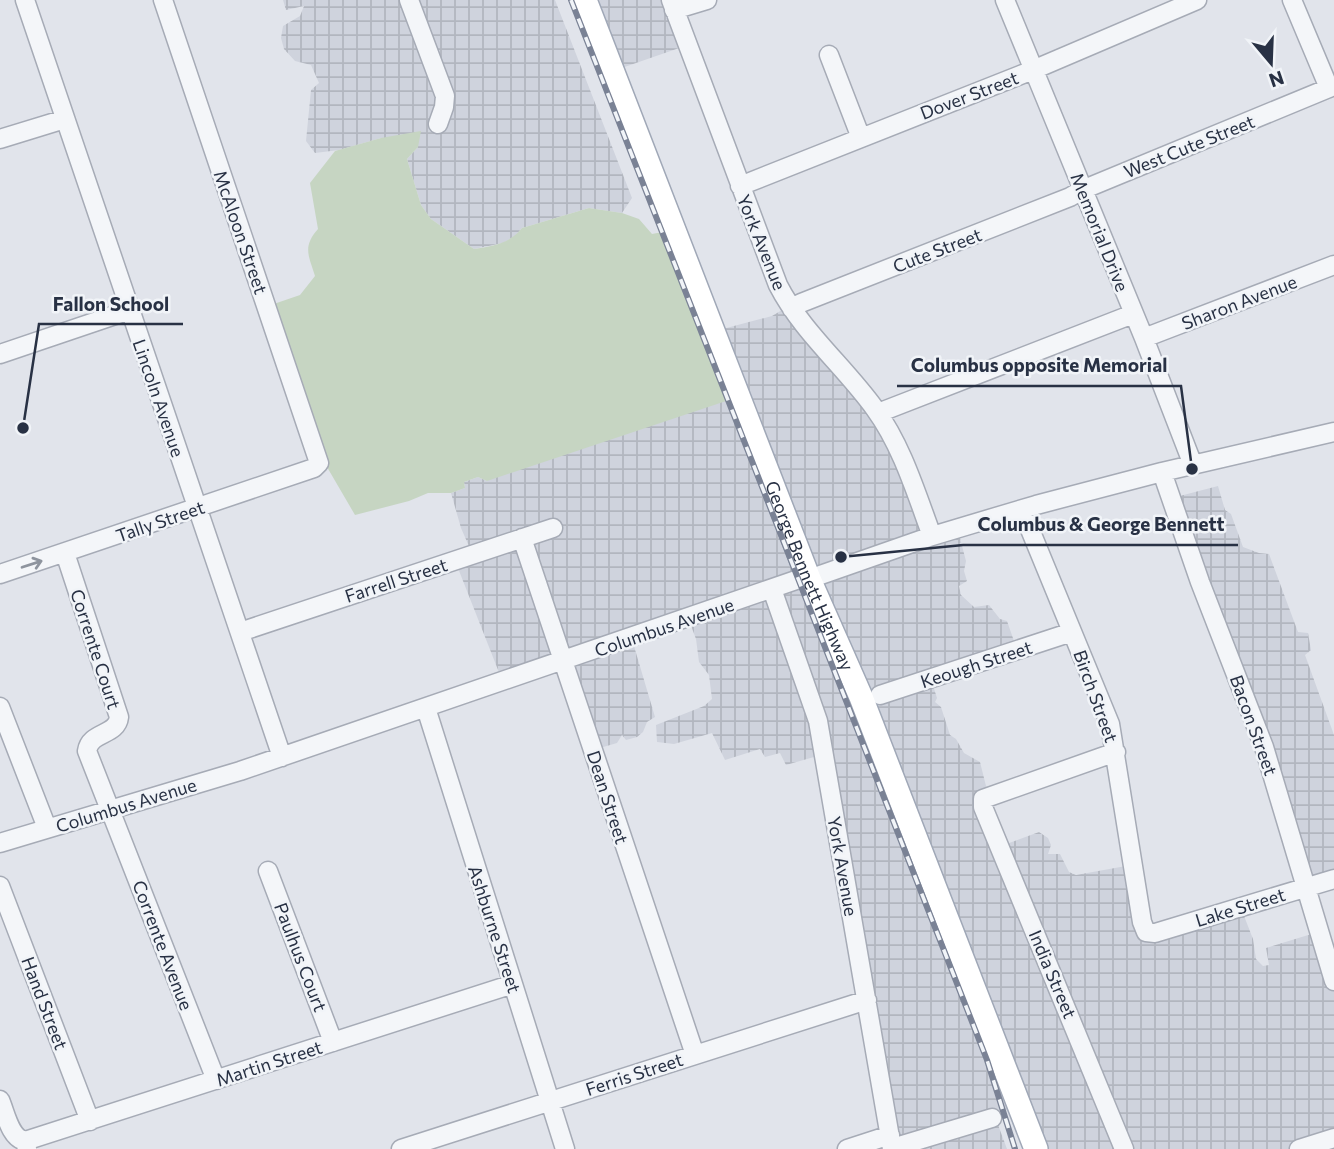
<svg xmlns="http://www.w3.org/2000/svg" width="1334" height="1149" viewBox="0 0 1334 1149" font-family="Commissioner,sans-serif">
  <style>
    .industrial { fill: url(#industrial-grid) }
    .park { fill: #c6d5c2 }
    .lines { fill: none; stroke-linecap: round; stroke-linejoin: round }
    .minor-casing { stroke: #a6abb6; stroke-width: 21 }
    .major-casing { stroke: #a0a8b7; stroke-width: 26 }
    .minor { stroke: #f4f6f9; stroke-width: 18 }
    .major { stroke: #fff; stroke-width: 23 }
    .rail-casing { stroke: #7a8295; stroke-width: 6 }
    .rail { stroke: #f1f4f8; stroke-width: 3.5; stroke-dasharray: 10; stroke-linecap: butt }
    .oneway { stroke: #8e949e }
    .labels { text-anchor: middle; dominant-baseline: central; stroke-width: 5; stroke-linejoin: round; paint-order: stroke }
    .street-label { font-size: 18px; fill: #283144; stroke: #f1f4f8 }
    .leader { fill: none; stroke: #283144; stroke-width: 2.5 }
    .callout-dot { fill: #283144; stroke: #f1f4f8; stroke-width: 2.5 }
    .callout-label { font-size: 19px; text-anchor: middle; font-weight: bold; fill: #283144; stroke: #f1f4f8; stroke-width: 5; stroke-linejoin: round; paint-order: stroke }
  </style>
  <defs>
    <pattern id="industrial-grid" width="8" height="8" patternUnits="userSpaceOnUse" patternTransform="scale(1.75)"><rect width="8" height="8" fill="#cfd3dd"/><path d="M0 4h8M4 0v8" fill="none" stroke="#b2b6bf"/></pattern>
  </defs>
  <rect width="100%" height="100%" fill="#e1e4eb"/>
  <path class="industrial" d="M283 0H555L632 198 622 213 589 208 522 228 515 236 503 243 474 249 431 219 421 205 407 159 418 147 381 138 339 150 315 153 306 141 311 90 319 83 311 65 295 61 284 49 281 38 283 26 300 16 304 6 286 10Z
    M585 0H703L675 9 685 46 613 71Z
    M787 307 872 408 930 534 957 527 966 561 964 571 967 581 959 586 961 595 974 607 989 605 1000 619 1007 621 1015 644 929 673 937 698 935 702 941 707 950 735 956 739 964 753 980 762 1001 846 1039 832 1048 838 1051 845 1048 854H1060L1069 872 1076 875 1126 866 1141 928 1239 903 1253 939 1256 959 1263 966 1269 965 1266 948 1318 932 1334 980V1136L1292 1149H1035L1014 1108 994 1114 1007 1149H890L821 755 786 765 780 753 765 757 760 749 725 760 712 733 674 744 657 742 656 725 704 706 712 699 709 675 699 662 696 639 687 615 631 636 655 717 647 722 643 732 637 737 626 740 622 735 617 743 593 750 560 659 500 675 454 558 471 551 461 528 451 493 465 488 464 482 478 477 487 481 715 331 772 316Z
    M1218 486 1225 510 1231 514 1243 547 1259 553 1269 554 1298 632 1308 633 1311 650 1305 655 1334 735V874L1304 882 1172 498Z"/>
  <path class="park" d="M421 131 418 147 407 159 421 205 431 219 474 249C493 246 509 244 522 228L589 208 622 213 639 219 652 234 673 230 738 397 487 481 478 477 464 482 465 488 451 493H428L409 501 355 515 313 443 265 307 300 295 315 276C309 256 302 247 318 229L310 183 335 151 381 138Z"/>
  <g class="lines">
    <g class="minor-casing">
      <path id="minor" d="M25 0 282 757
        M409 0 445 96 444 107 438 124
        M671 0 778 285C802 332 845 367 875 409 902 446 916 493 932 536
        M1005 0 1144 338 1193 465
        M1292 0 1329 88
        M674 10 707 0
        M829 55 861 138
        M0 139 65 119
        M740 186 1033 70 1197 0
        M792 309 801 303 1070 197 1082 190 1334 86
        M1144 338 1334 265
        M0 354 130 310
        M878 413 1133 314
        M1162 472 1200 582 1264 747 1334 981
        M1022 510 1110 724 1142 922 1146 932 1155 933 1334 879
        M522 538 695 1055
        M65 553 119 717C117 736 90 731 87 751L216 1080
        M0 574 314 468 319 463 163 0
        M772 589 818 721 892 1149
        M240 632 553 528
        M880 695 1072 632
        M0 707 47 828
        M426 708 565 1149
        M1116 752 983 799V807L1124 1149
        M0 843 240 771 799 579H809L932 536 1036 505 1162 472 1334 432
        M268 871 333 1042
        M0 886 90 1121
        M0 1100C6 1114 10 1138 25 1141L27 1149
        M25 1141 513 984
        M892 1148 992 1118
        M401 1149 867 1000
        M847 1149 890 1135
        M1299 1149 1334 1138"/>
    </g>
    <g class="major-casing">
      <g id="major">
        <path id="s1" d="M585 0 809 579 861 697 1036 1149"/>
      </g>
    </g>
    <use href="#minor" class="minor"/>
    <use href="#major" class="major"/>
    <g class="rail-casing">
      <path id="rail" d="M571 0 987 1060 1015 1149"/>
    </g>
    <use href="#rail" class="rail"/>
  </g>
  <defs><path id="oneway-shaft" d="M-6 0H5M1.5-3L5.5 0L1.5 3" fill="none" stroke-width="1.6" stroke-linecap="round" stroke-linejoin="round" transform="scale(1.75)"/></defs>
  <use class="oneway" href="#oneway-shaft" transform="translate(32 564) rotate(-18)"/>
  <g class="labels">
    <g class="street-label">
      <text transform="translate(969 95) rotate(-21)">Dover Street</text>
      <text transform="translate(1189 146) rotate(-22)">West Cute Street</text>
      <text transform="translate(241 232) rotate(71)">McAloon Street</text>
      <text transform="translate(1100 232) rotate(68)">Memorial Drive</text>
      <text transform="translate(762 242) rotate(68)">York Avenue</text>
      <text transform="translate(937 250) rotate(-21)">Cute Street</text>
      <text transform="translate(1239 302) rotate(-21)">Sharon Avenue</text>
      <text transform="translate(159 398) rotate(71)">Lincoln Avenue</text>
      <text transform="translate(160 521) rotate(-19)">Tally Street</text>
      <text stroke="none"><textPath href="#s1" startOffset="618">George Bennett Highway</textPath></text>
      <text transform="translate(396 580) rotate(-18)">Farrell Street</text>
      <text transform="translate(664 627) rotate(-19)">Columbus Avenue</text>
      <text transform="translate(96 649) rotate(72)">Corrente Court</text>
      <text transform="translate(976 664) rotate(-18)">Keough Street</text>
      <text transform="translate(1096 696) rotate(70)">Birch Street</text>
      <text transform="translate(1254 725) rotate(70)">Bacon Street</text>
      <text transform="translate(608 797) rotate(72)">Dean Street</text>
      <text transform="translate(126 805) rotate(-17)">Columbus Avenue</text>
      <text transform="translate(843 866) rotate(80)">York Avenue</text>
      <text transform="translate(1240 907) rotate(-17)">Lake Street</text>
      <text transform="translate(495 929) rotate(72)">Ashburne Street</text>
      <text transform="translate(163 945) rotate(69)">Corrente Avenue</text>
      <text transform="translate(301 957) rotate(69)">Paulhus Court</text>
      <text transform="translate(1053 974) rotate(67)">India Street</text>
      <text transform="translate(45 1003) rotate(69)">Hand Street</text>
      <text transform="translate(269 1063) rotate(-18)">Martin Street</text>
      <text transform="translate(634 1074) rotate(-18)">Ferris Street</text>
    </g>
  </g>
  <path class="leader" d="M23 428L39 324H183M1192 469L1181 386H897M841 557L963 545H1238"/>
  <g class="callout-dot">
    <circle cx="23" cy="428" r="7"/>
    <circle cx="1192" cy="469" r="7"/>
    <circle cx="841" cy="557" r="7"/>
  </g>
  <g class="callout-label">
    <text x="111" y="311">Fallon School</text>
    <text x="1039" y="372">Columbus opposite Memorial</text>
    <text x="1101" y="531">Columbus &amp; George Bennett</text>
  </g>
  <g transform="translate(1271 63) rotate(161)" stroke="#f1f4f8" stroke-width="5" paint-order="stroke">
  <path d="M0-5L12 26L0 18L-12 26Z" fill="#283144"/>
  <text y="-10" font-size="19" font-weight="bold" text-anchor="middle" fill="#283144">N</text>
  </g>
</svg>
